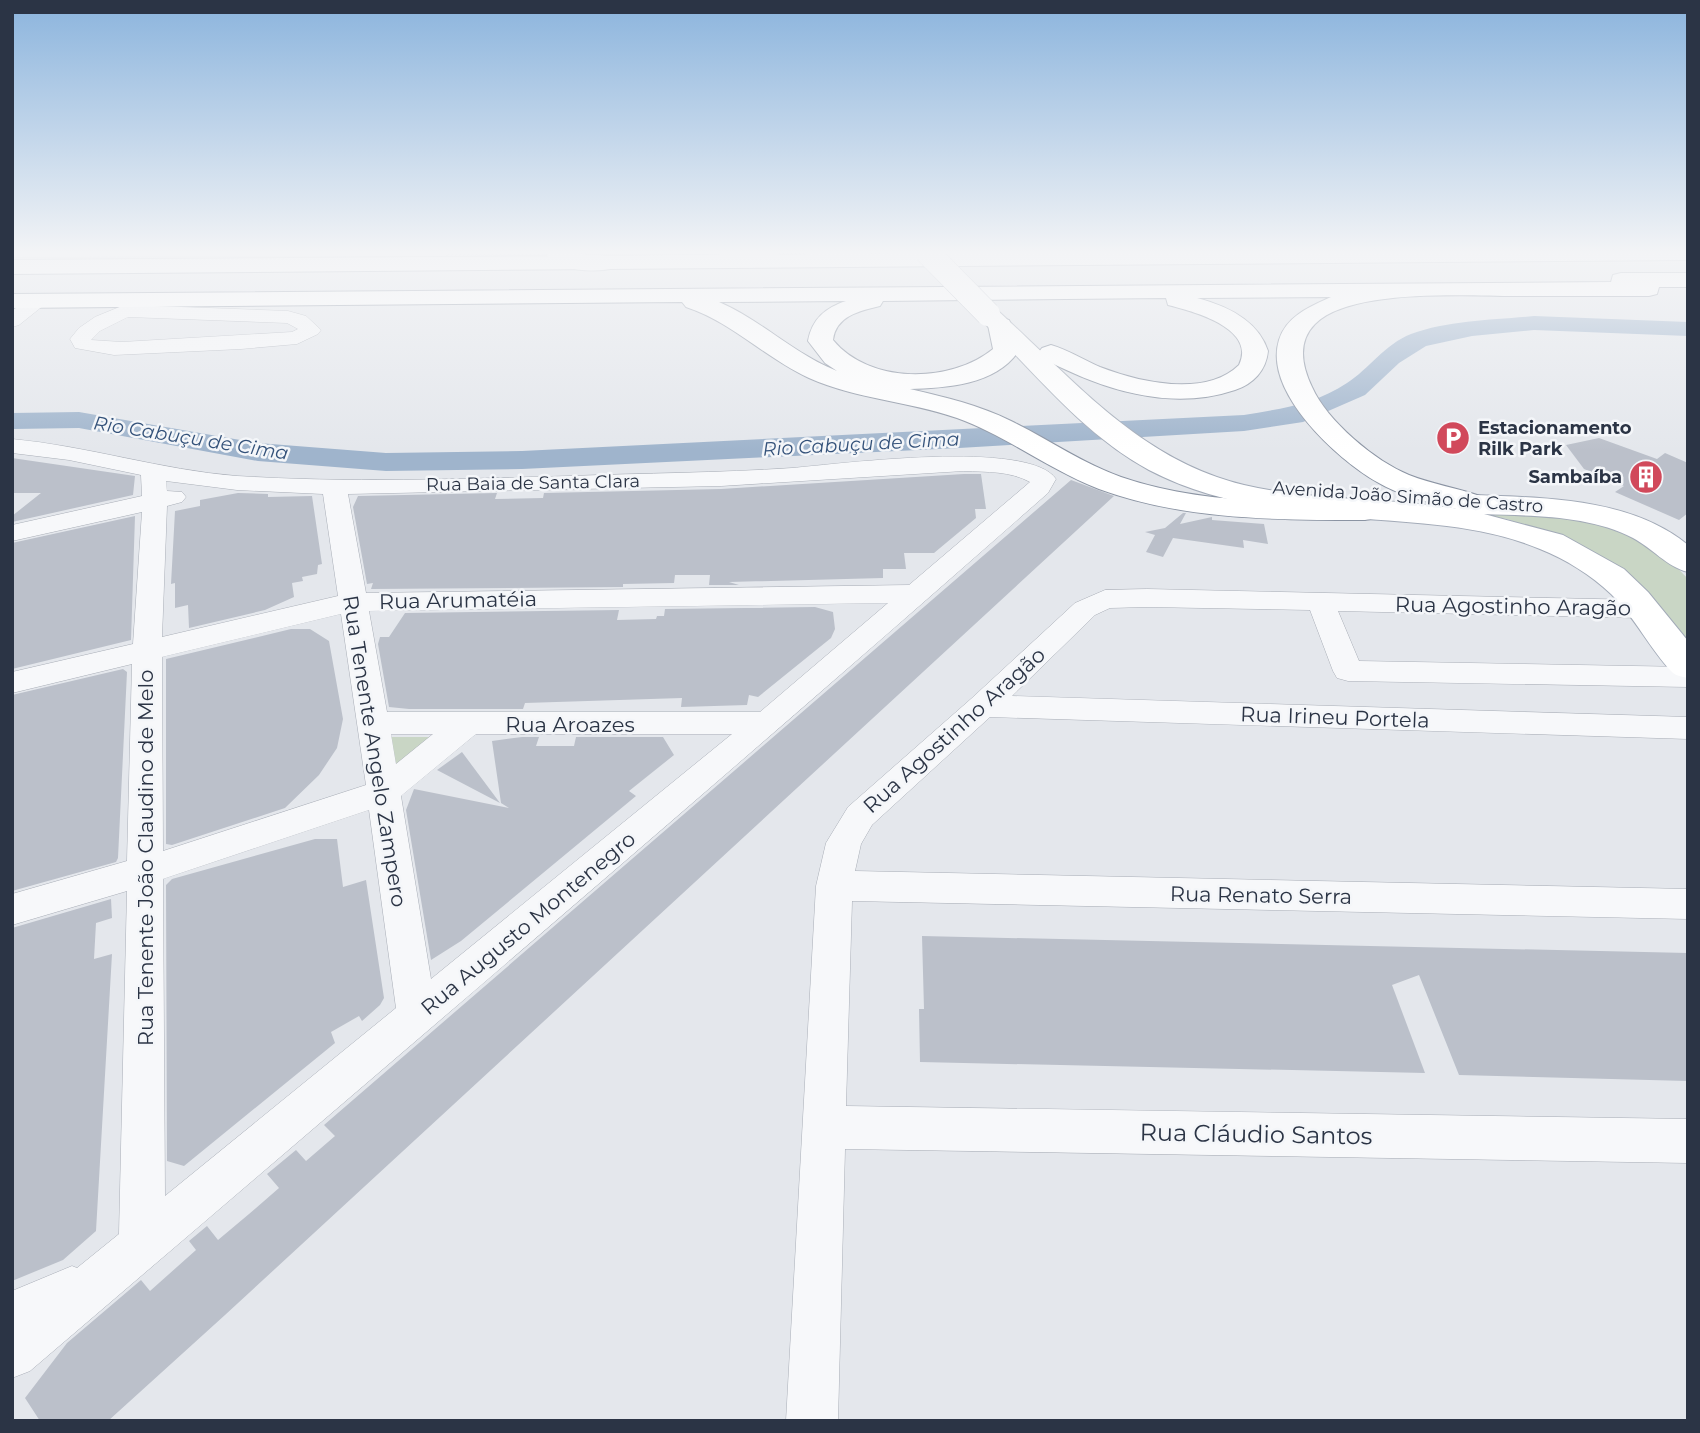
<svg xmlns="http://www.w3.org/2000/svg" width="1700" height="1433" viewBox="0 0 1700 1433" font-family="Montserrat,sans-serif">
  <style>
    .green { fill: #c9d6c5 }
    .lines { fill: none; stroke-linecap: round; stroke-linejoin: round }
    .river { fill: #9fb4cc; fill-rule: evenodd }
    .building { fill: #bbc0ca }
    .minor-casing { stroke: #a9aeb7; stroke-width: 1 }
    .major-casing { stroke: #a3abb8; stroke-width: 2 }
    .highway-casing { stroke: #8b94a3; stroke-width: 2 }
    .minor { fill: #f7f8fa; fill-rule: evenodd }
    .major { fill: #fff; fill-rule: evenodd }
    .highway { fill: #fff; fill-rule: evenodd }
    .major-bridge-casing { stroke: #a3abb8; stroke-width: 25; stroke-linecap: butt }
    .major-bridge { stroke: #fff; stroke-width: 24 }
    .labels { text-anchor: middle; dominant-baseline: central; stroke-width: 5; stroke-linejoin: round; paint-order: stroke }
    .far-poi-label { font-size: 18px; font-weight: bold; fill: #2b3445; stroke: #f4f6f9; text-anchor: start }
    .far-street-label { font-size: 18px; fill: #2b3445; stroke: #f4f6f9 }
    .far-water-label { font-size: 19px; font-style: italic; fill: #34527a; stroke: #f4f6f9 }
    .street-label { font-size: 21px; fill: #2b3445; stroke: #f4f6f9 }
    .near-street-label { font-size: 24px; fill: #2b3445; stroke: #f4f6f9 }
  </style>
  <rect width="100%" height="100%" fill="#e4e7ec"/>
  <path class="green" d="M1449 508C1532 514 1629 511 1688 579V650L1554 535 1507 519Z
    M374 737H436L384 776Z"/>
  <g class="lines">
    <path class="river" d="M1534 316 1688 322V336L1534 330 1472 336 1426 346 1399 363 1365 395 1303 422 1244 431 959 448 522 469 386 471 258 461 79 428 12 429V413L79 412 258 443 386 453 522 451 1244 415C1280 409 1316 404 1347 383 1369 369 1385 344 1411 334 1449 320 1494 320 1534 316Z"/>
  </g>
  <path class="building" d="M1599 438 1657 459 1665 453 1688 463V513L1679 520 1615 492 1624 486 1584 469 1566 445Z
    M12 458 135 476 133 495 12 522V516L41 493H12Z
    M964 474H981L986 509H975L976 518 934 553H904L906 569H883V578L729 582 739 585H709L710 575H675L674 583 623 584V587L371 589 373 583 367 584 353 507 358 496 497 493 495 499 543 498 544 493 721 489Z
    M1071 480 1114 496 225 1315 108 1421H40L25 1398 67 1343 141 1280 150 1291 196 1250 189 1241 207 1226 218 1240 249 1214 279 1188 267 1174 296 1150 306 1161 335 1136 324 1125Z
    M238 493 268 494V497L312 496 322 564 318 565 317 574 302 577 303 581 292 583 294 597 265 610 189 628 188 605 175 608V583L171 584 175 511 200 506V500Z
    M1183 513H1186L1180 524 1212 517V520L1264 524 1268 544 1243 540 1244 548 1173 538 1163 557 1146 552 1155 535 1145 532 1165 528Z
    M135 516 131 640 12 669V543Z
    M815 607 833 612 835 629 831 638 758 697 749 695 747 705 681 707 682 698 525 703 523 709H409L389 707 378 644 380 637H389L405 613 619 610 617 620 656 619 657 616H664L665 609Z
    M291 629H310L329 641 343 719 337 748 319 775 285 808 172 845 166 844V659Z
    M123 669 127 672 118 858 116 862 12 891V695Z
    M522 737H539L536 746H574L576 737H663L674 755 629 791 636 796 461 941 431 960 406 810 414 789 509 808 501 803 492 741Z
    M462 752 500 803 437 770Z
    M315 839H337L343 887 366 880 384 998 380 1005 362 1021 359 1016 331 1032 335 1043 184 1166 167 1161 166 885 172 879Z
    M111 899 112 918 96 923 94 959 112 954 96 1231 63 1260 12 1281V928Z
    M922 936 1688 953V1081L1459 1075 1419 975 1392 985 1425 1073 920 1062 919 1009H924Z"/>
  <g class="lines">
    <g class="minor-casing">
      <path id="minor" d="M12 251H454L445 256 12 257Z
        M728 251H781L778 255 739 259 714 268 705 263 708 259Z
        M801 251H857L882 257 885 261 876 266C862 263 806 257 801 251Z
        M37 295 47 301 44 305 19 325 12 327V311L30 297Z
        M149 295 159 301 154 306 288 311 306 316 321 330 318 334 297 344 241 349 114 355 75 348 70 339 79 328 95 317ZM128 317 287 323 298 329 292 332 122 342 91 340 100 331Z
        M12 439C88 446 161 470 237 476 347 483 459 479 570 476 644 473 718 473 792 468 840 464 1029 439 1056 479L1048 493C711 790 370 1080 30 1371L12 1378V1291L72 1266 77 1268 119 1234 127 891 12 925V894L127 861 132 664 12 693V672L133 644 142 512 12 541V525L142 496 141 475 69 460 12 453ZM964 471C987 472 1010 471 1030 482L909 585 366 593 348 494 721 486ZM166 481 237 490 323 494 338 596 162 637 167 506 182 502 186 497 182 492 167 491ZM888 603 760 712H387L369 611ZM341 614 366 785 163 851 162 657ZM391 734H433L396 764ZM476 734H732L431 979 401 796ZM369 810 396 1008 165 1196 163 879Z
        M1147 589 1642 600 1652 603 1656 609 1652 615 1642 618 1338 611 1359 661 1688 667V687L1348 681 1337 678 1333 671 1310 610 1147 607 1110 608 1095 615 1012 696 1688 717V739L990 717 872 825 861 844 855 871 1688 889V919L852 901 846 1106 1688 1119V1163L845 1149 838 1421H786L816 886 826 843 848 807 972 698 1075 603 1105 590Z"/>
    </g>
    <g class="major-casing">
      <path id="major" d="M544 251 608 256 616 258 619 263 616 268C594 273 556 272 544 251Z
        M988 307 996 309C1072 378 1139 460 1244 485 1316 502 1392 497 1465 510L1461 504 1465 497 1476 495C1546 498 1631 498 1688 545V572C1667 567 1652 548 1633 538 1589 515 1533 516 1484 514L1563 535 1624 569 1648 592 1688 641V678C1683 677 1677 676 1673 673 1651 651 1635 617 1611 594 1591 575 1565 559 1540 549 1478 523 1408 523 1343 517 1277 511 1208 501 1149 470 1082 434 1033 370 980 319L976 314 980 309Z"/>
    </g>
    <g class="highway-casing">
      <path id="highway" d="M1249 251H1688V260L12 274V260Z
        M1621 273H1688V287H1659L1657 294 1649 296C1605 296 1561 296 1516 296 1468 296 1351 288 1315 324 1297 342 1302 366 1312 387 1327 421 1375 461 1409 475 1432 484 1457 488 1480 496L1484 503 1480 510 1469 512C1440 505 1403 498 1377 482 1337 459 1263 392 1279 340 1286 316 1311 306 1331 297L1197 298C1227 306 1258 320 1268 351 1266 371 1253 384 1235 390 1169 412 1101 389 1042 358L1038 353 1042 348 1051 345C1068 350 1084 360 1100 367 1139 382 1205 398 1239 365 1257 328 1192 311 1168 305L1166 298 883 301 880 306C859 311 836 316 833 340 869 384 950 384 993 349L988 325 991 320 1000 318 1009 320 1019 344 1018 352C995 385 946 388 910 389 945 397 979 405 1011 421 1048 439 1082 463 1121 477 1199 504 1284 502 1365 502L1376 504 1381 511 1376 518 1365 520C1275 520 1184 520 1099 489 1049 470 1007 436 957 418 908 401 856 399 809 378 765 358 732 322 686 307L682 302 12 308V294L1611 282 1613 275ZM846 301C825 308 812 319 808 341L825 363 837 371C794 354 761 320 719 302Z"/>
    </g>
    <use href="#minor" class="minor"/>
    <use href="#major" class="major"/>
    <use href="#highway" class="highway"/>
    <g class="major-bridge-casing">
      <path id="major-bridge" d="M926 251 988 314"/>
    </g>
    <use href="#major-bridge" class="major-bridge"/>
  </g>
  <linearGradient id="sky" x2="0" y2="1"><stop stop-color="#8bb4dd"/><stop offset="0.56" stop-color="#f3f4f6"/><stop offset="1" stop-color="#f3f4f6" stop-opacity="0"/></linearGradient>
  <rect width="1700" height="451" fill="url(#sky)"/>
  <defs>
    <g id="parking-disc" transform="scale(1.75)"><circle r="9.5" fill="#d1495b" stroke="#f4f6f9"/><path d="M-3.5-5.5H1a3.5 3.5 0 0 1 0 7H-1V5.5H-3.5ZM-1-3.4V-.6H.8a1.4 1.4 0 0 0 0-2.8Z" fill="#fff"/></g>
    <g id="building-disc" transform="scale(1.75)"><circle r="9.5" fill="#d1495b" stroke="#f4f6f9"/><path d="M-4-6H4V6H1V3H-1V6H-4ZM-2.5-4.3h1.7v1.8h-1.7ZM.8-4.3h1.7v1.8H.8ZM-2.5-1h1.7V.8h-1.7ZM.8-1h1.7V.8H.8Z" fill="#fff"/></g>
  </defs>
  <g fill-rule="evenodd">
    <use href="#parking-disc" x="1453" y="438"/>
    <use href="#building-disc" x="1646" y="477"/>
  </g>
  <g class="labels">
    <g class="far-poi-label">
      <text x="1478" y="428">Estacionamento<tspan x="1478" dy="21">Rilk Park</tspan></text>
      <text x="1622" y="477" text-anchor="end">Sambaíba</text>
    </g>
    <g class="far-street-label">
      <text transform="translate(533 483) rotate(-1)">Rua Baia de Santa Clara</text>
      <text transform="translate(1408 497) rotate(4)">Avenida João Simão de Castro</text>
    </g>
    <g class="far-water-label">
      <text transform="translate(191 438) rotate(9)">Rio Cabuçu de Cima</text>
      <text transform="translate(861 444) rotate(-3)">Rio Cabuçu de Cima</text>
    </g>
    <g class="street-label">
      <text transform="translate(458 600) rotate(-1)">Rua Arumatéia</text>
      <text transform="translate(1513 606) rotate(1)">Rua Agostinho Aragão</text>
      <text transform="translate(1335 717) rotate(2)">Rua Irineu Portela</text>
      <text x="570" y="724">Rua Aroazes</text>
      <text transform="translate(954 730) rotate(-42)">Rua Agostinho Aragão</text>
      <text transform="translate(375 751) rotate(81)">Rua Tenente Angelo Zampero</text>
      <text transform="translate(145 858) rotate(-90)">Rua Tenente João Claudino de Melo</text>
      <text transform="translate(1261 895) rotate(1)">Rua Renato Serra</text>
      <text transform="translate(528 923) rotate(-40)">Rua Augusto Montenegro</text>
    </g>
    <g class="near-street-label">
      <text transform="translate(1256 1134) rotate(1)">Rua Cláudio Santos</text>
    </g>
  </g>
  <rect width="1700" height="1433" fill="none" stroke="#2b3445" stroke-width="28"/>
</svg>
